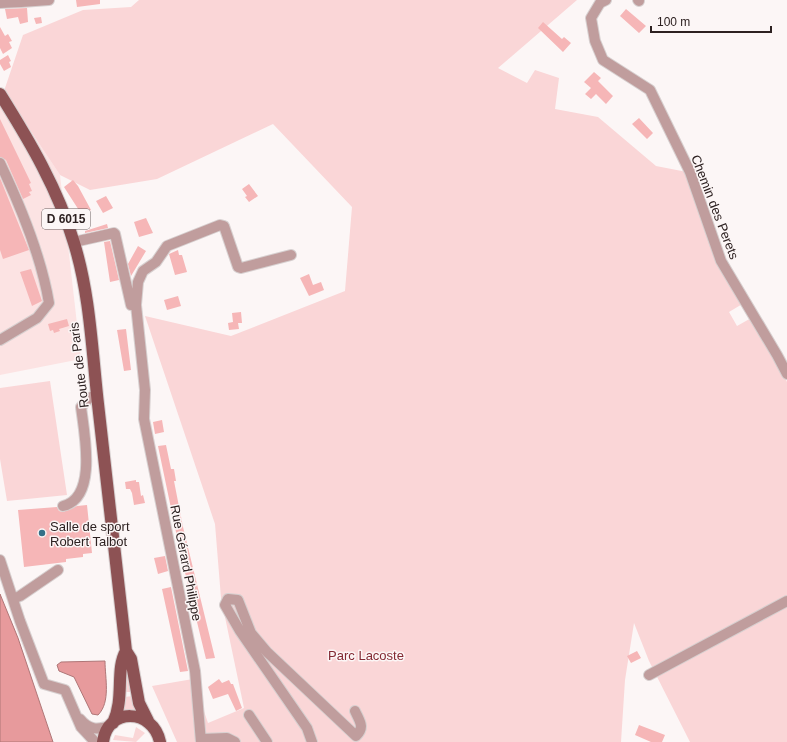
<svg xmlns="http://www.w3.org/2000/svg" width="787" height="742" viewBox="0 0 787 742" font-family="Helvetica,sans-serif">
  <style>
    .built { fill: #fce3e3 }
    .green { fill: #fad6d7 }
    .water { fill: #e79a9c; stroke: #af7677 }
    .building { fill: #f6b6b7 }
    .lines { fill: none; stroke-linecap: round; stroke-linejoin: round }
    .minor-casing { stroke: #d7d0d0; stroke-width: 12 }
    .major-casing { stroke: #d7d0d0; stroke-width: 14 }
    .minor { stroke: #c09d9d; stroke-width: 10 }
    .major { stroke: #8d5254; stroke-width: 12 }
    .poi-dot { fill: #357088; stroke: #fcf6f6; stroke-width: 1.5 }
    .labels { text-anchor: middle; dominant-baseline: central; stroke-width: 3; stroke-linejoin: round; paint-order: stroke }
    .shield { fill: #fcf6f6; stroke: #6b6161; stroke-width: 1 }
    .shield-label { font-size: 12px; font-weight: bold; fill: #2d2121 }
    .street-label { font-size: 13px; fill: #2d2121; stroke: #fcf6f6 }
    .poi-label { font-size: 13px; fill: #2d2121; stroke: #fcf6f6; text-anchor: start }
    .park-label { font-size: 13px; fill: #832933; stroke: #fcf6f6 }
  </style>
  <rect width="100%" height="100%" fill="#fcf6f6"/>
  <path class="built" d="M4 91 60 175 81 359 0 375V93Z"/>
  <path class="green" d="M139 0H577L498 68 527 83 535 70 559 78 555 109 598 117 656 166 692 173 721 260 744 303 729 312 737 326 753 317 777 360 787 382V742H690L649 661 634 623 625 680 621 742H177L152 686 193 679 208 723 244 708 221 598 215 524 145 316 231 336 345 291 352 207 273 124 157 179 90 190 60 175 4 91 23 35 83 10 131 7Z
    M50 381 67 495 7 501 0 459V388Z
    M125 659 133 692H125Z
    M134 696 139 712H122L124 697Z
    M136 727 145 733 136 742 113 740 115 735 133 738Z"/>
  <path class="water" d="M0 594 18 638 53 742H0Z
    M105 661C105 678 111 702 98 715L92 714 74 677 59 671 57 665 61 662Z"/>
  <path class="building" d="M76 0H100V4L77 7Z
    M27 8 28 22 20 24 18 17 7 19 5 9Z
    M626 9 646 26 639 33 620 16Z
    M41 17 42 23 36 24 34 18Z
    M543 22 562 39 564 37 571 43 563 52 538 28Z
    M0 27 5 36 8 34 12 41 9 42 12 48 3 54 0 48Z
    M8 55 11 61 9 62 11 67 4 71 0 64V60Z
    M594 72 601 78 598 81 613 96 606 104 596 94 591 99 585 94 591 88 584 82Z
    M639 118 653 133 647 139 632 124Z
    M0 119 31 183 29 184 32 191 29 192 31 195 23 199 6 160 0 157Z
    M0 178 29 250 3 259 0 250Z
    M73 180 78 186 91 210 82 215 64 187Z
    M249 184 258 196 249 202 245 197 247 196 242 189Z
    M106 196 113 208 103 213 96 201Z
    M146 218 153 233 139 237 134 222Z
    M107 224 108 228 85 233V231Z
    M110 241 119 280 110 282 104 242Z
    M138 246 146 251 131 276 128 264Z
    M178 250 179 255H182L187 272 175 275 169 254Z
    M31 269 42 301 32 306 20 272Z
    M309 274 313 285 321 282 324 290 309 296 300 278Z
    M178 296 181 306 167 310 164 300Z
    M241 312 242 323H238L239 329 229 330 228 323 233 322 232 313Z
    M67 319 69 326 59 329 60 331 54 333 53 330 50 331 48 324Z
    M126 329 131 370 124 371 117 330Z
    M162 420 164 432 155 434 153 422Z
    M166 445 171 469H174L176 481H174L183 527 215 658 206 659 181 556 158 446Z
    M136 480V482H139L141 496 143 495 145 503 134 505 132 493 130 489H126L125 482Z
    M87 505 92 553 83 554V557L66 559V562L24 567 18 510 57 507 59 511 63 512 77 506Z
    M165 556 168 571 158 574 154 558Z
    M171 587 188 671 180 672 162 589Z
    M637 651 641 658 631 663 627 656Z
    M219 679 222 683 229 680 231 684H233L242 708 236 711 228 694 213 699 208 687Z
    M639 725 665 735 662 742H651L635 735Z"/>
  <g class="lines">
    <g class="minor-casing">
      <path id="minor" d="M606 0 600 3 591 18 595 41 603 60 650 90 690 172 721 261 777 355 787 374
        M638 0 639 1
        M21 2 49 0
        M0 3 21 2 24 0
        M0 163C21 207 41 255 49 303L37 318 0 340
        M74 242 114 233 115 234 131 305H136L138 282 143 271 156 262 167 246 220 225 224 226 238 267 241 268 291 255
        M136 305 145 390 144 419 195 671 201 742
        M63 506C98 498 84 432 81 407L89 398 97 395
        M0 560 20 621 44 684 65 690 81 727 95 742
        M13 599 20 596 58 570
        M649 675 787 601
        M249 715 267 742
        M80 719C89 730 97 730 110 726
        M201 739 227 738 235 742
        M312 742 307 728 240 631 225 605 228 599 238 600 251 633 267 652 356 736C365 727 360 722 355 711"/>
    </g>
    <g class="major-casing">
      <path id="major" d="M0 94C30 142 58 189 74 243 90 294 92 351 98 404 108 487 117 569 126 651L131 659 139 703 148 721
        M113 723C125 698 115 670 126 651
        M103 742C107 707 153 708 160 742"/>
    </g>
    <use href="#minor" class="minor"/>
    <use href="#major" class="major"/>
  </g>
  <circle class="poi-dot" cx="42" cy="533" r="4"/>
  <g class="labels">
    <rect class="shield" x="42" y="209" width="48" height="20" rx="3"/>
    <g class="shield-label">
      <text x="66" y="219">D 6015</text>
    </g>
    <g class="street-label">
      <text transform="translate(715 207) rotate(69)">Chemin des Perets</text>
      <text transform="translate(79 365) rotate(-97)">Route de Paris</text>
      <text transform="translate(186 563) rotate(79)">Rue Gérard Philippe</text>
    </g>
    <g class="poi-label">
      <text x="50" y="526">Salle de sport<tspan x="50" dy="15">Robert Talbot</tspan></text>
    </g>
    <g class="park-label">
      <text x="366" y="655">Parc Lacoste</text>
    </g>
  </g>
  <path d="M651 26v6h120v-6" fill="none" stroke="#2d2121" stroke-width="2"/>
  <text x="657" y="26" font-size="12" fill="#2d2121" stroke="#fcf6f6" stroke-width="3" paint-order="stroke">100 m</text>
</svg>
